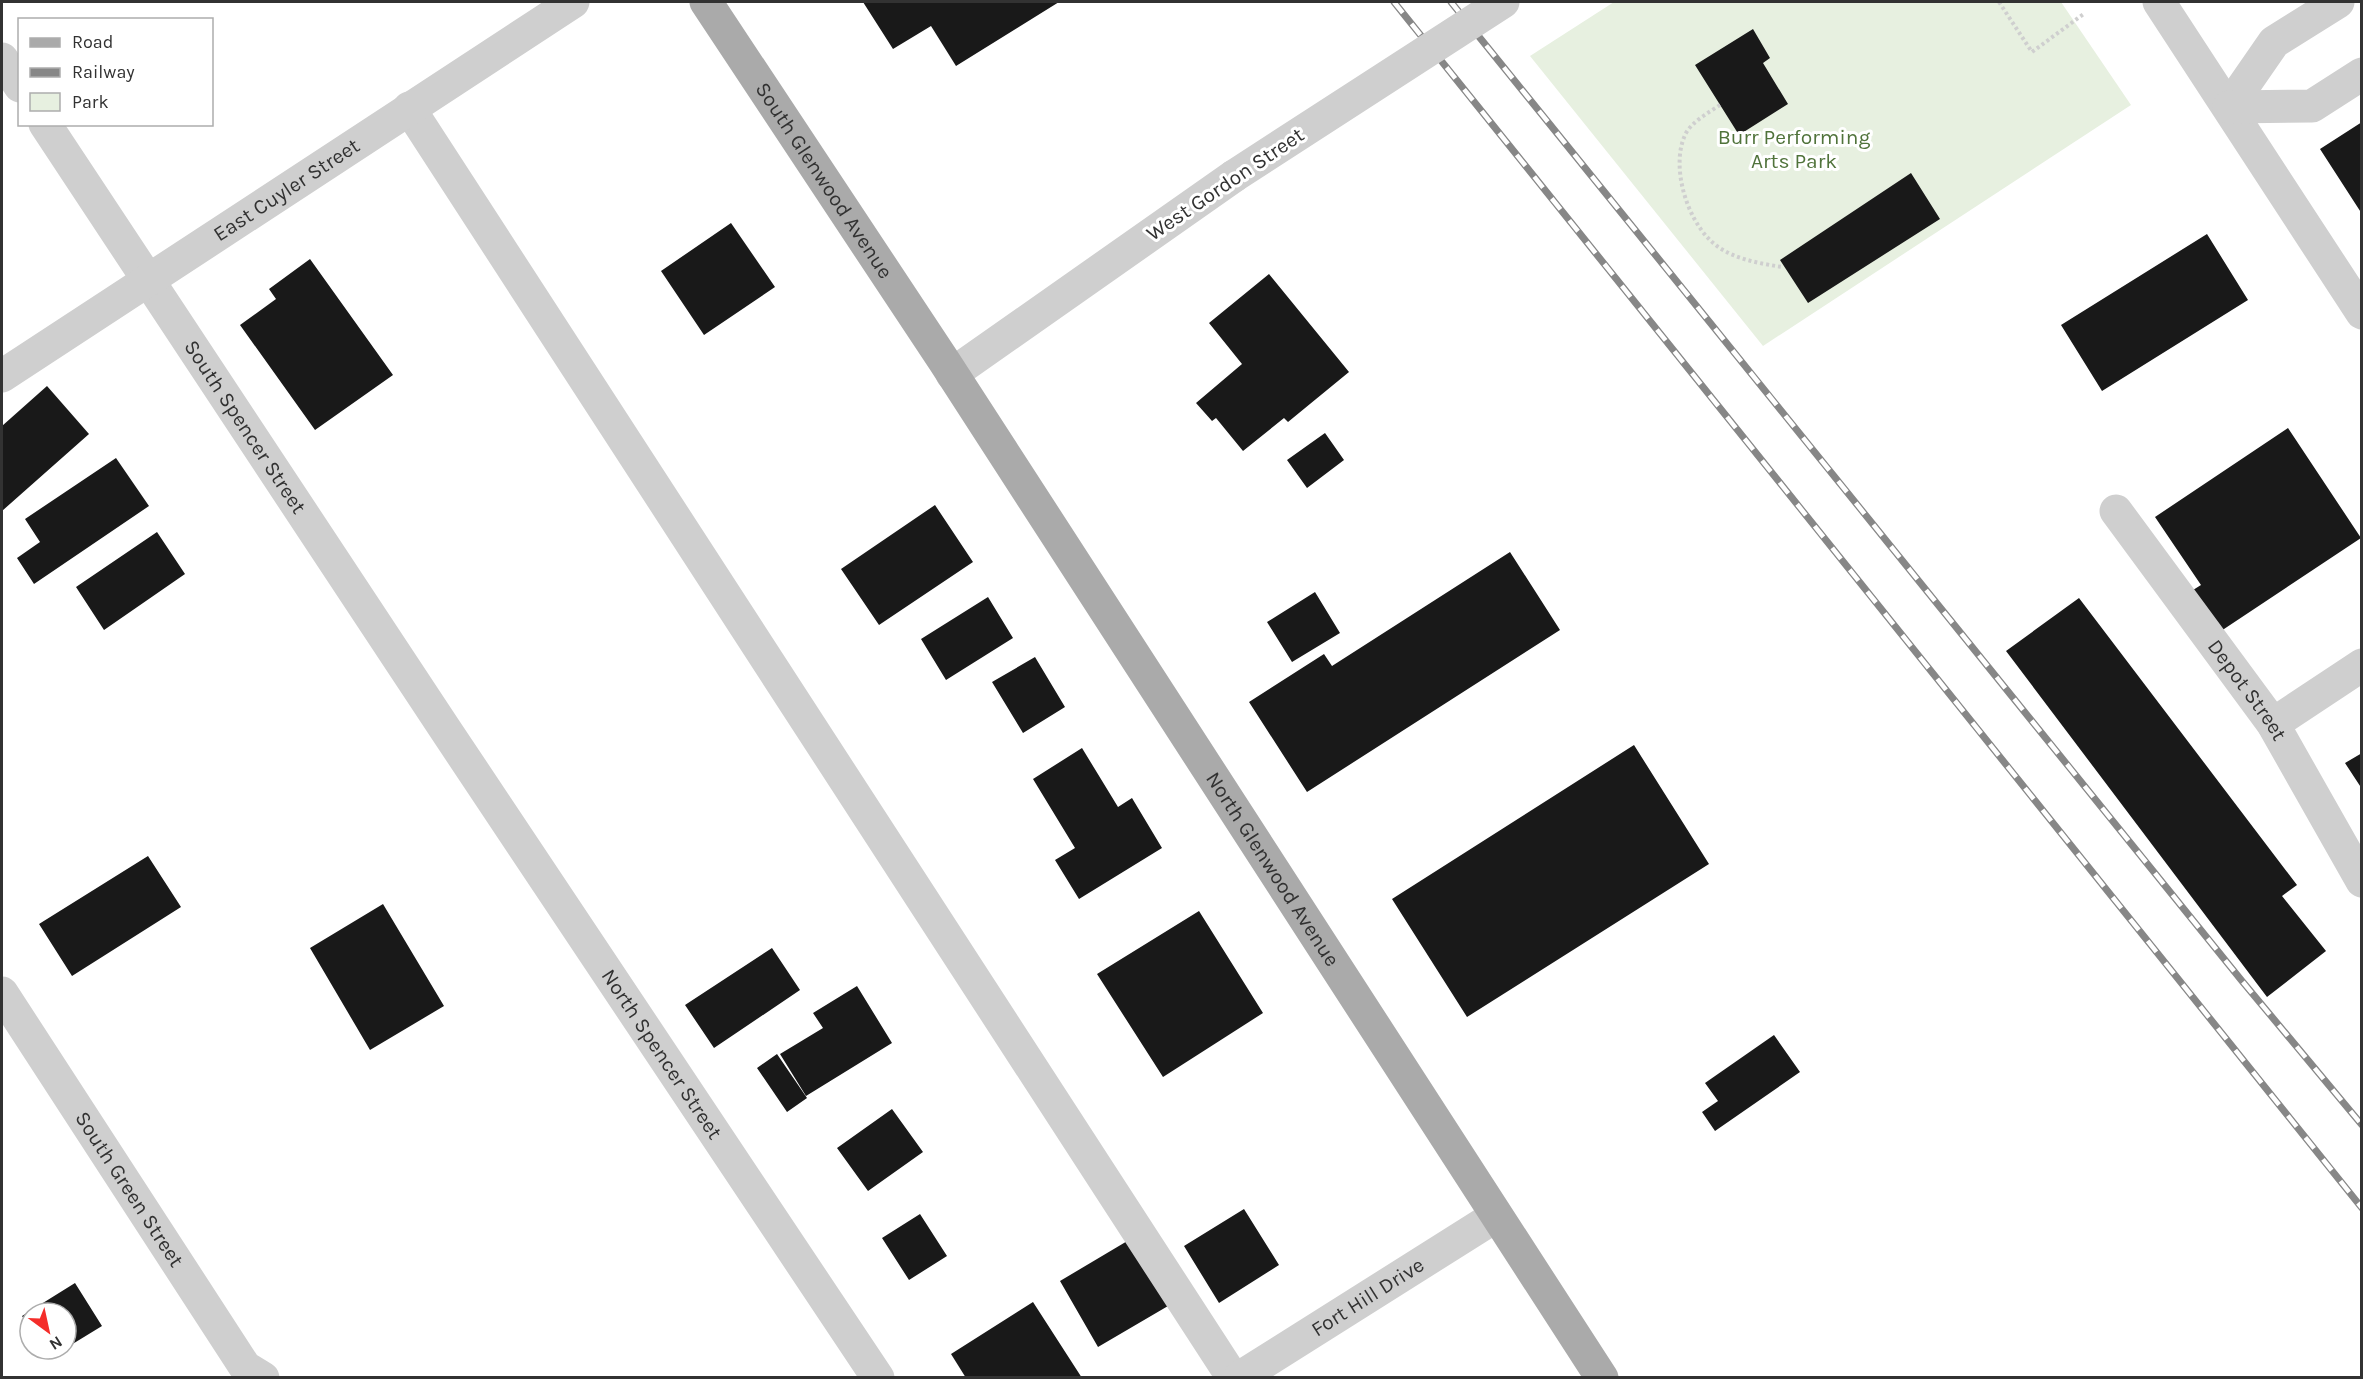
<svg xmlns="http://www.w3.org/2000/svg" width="2363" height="1379" viewBox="0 0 2363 1379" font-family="Karla,sans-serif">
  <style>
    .green { fill: #e7f0e0 }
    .building { fill: #191919 }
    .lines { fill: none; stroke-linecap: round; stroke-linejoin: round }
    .path { stroke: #cfcfcf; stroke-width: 4; stroke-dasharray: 3 3; stroke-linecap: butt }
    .minor { stroke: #cfcfcf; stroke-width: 33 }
    .primary { stroke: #aaa; stroke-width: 33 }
    .rail-casing { stroke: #878787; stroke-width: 7 }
    .rail { stroke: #fff; stroke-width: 4.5; stroke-dasharray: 14; stroke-linecap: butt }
    .minor-bridge { stroke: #cfcfcf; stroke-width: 33 }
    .labels { text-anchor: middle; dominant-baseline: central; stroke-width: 6; stroke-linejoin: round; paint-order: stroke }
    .park-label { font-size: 21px; fill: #50733b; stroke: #fff }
    .street-label { font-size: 21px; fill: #323232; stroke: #fff }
  </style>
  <rect width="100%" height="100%" fill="#fff"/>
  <path class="green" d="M1614 2H2061L2131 105 1763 346 1530 56Z"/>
  <path class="building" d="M863 2H1059L956 66 931 26 893 49Z
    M1753 29 1770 58 1763 63 1788 104 1739 135 1695 65Z
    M2362 122V214L2320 149Z
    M1911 173 1940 219 1808 303 1780 260Z
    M731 223 775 287 704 335 661 271Z
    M2207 234 2248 300 2102 391 2061 325Z
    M310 259 393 375 315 430 240 325 276 299 269 289Z
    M1269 274 1349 372 1288 422 1284 418 1243 451 1216 418 1212 421 1196 403 1242 364 1209 323Z
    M47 386 89 434 2 511V426Z
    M2288 428 2361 538 2221 631 2193 590 2201 585 2155 517Z
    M1325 433 1344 460 1307 488 1287 460Z
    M116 458 149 506 34 584 17 558 40 542 25 519Z
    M935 505 973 562 879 625 841 569Z
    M157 532 185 574 104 630 76 587Z
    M1510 552 1560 630 1307 792 1249 702 1324 654 1332 666Z
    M1315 592 1340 633 1292 662 1267 622Z
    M988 597 1013 638 946 680 921 639Z
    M2079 598 2297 885 2282 896 2326 951 2267 997 2006 651Z
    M1035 657 1065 707 1023 733 992 682Z
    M1634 745 1709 864 1467 1017 1392 899Z
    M1082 748 1118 807 1132 798 1162 848 1079 899 1055 860 1075 848 1033 779Z
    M2362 753V789L2345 763Z
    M148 856 181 907 72 976 39 924Z
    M383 904 444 1006 370 1050 310 948Z
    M1199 911 1263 1013 1163 1077 1097 974Z
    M772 948 800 990 714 1048 685 1005Z
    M857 986 892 1043 806 1096 780 1054 823 1028 813 1013Z
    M1774 1035 1800 1072 1715 1131 1702 1112 1718 1101 1705 1083Z
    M777 1054 807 1098 787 1112 757 1068Z
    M892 1109 923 1152 868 1191 837 1148Z
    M1244 1209 1279 1265 1219 1303 1184 1246Z
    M920 1214 947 1256 909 1280 882 1238Z
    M1129 1240 1168 1306 1098 1347 1060 1281Z
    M75 1283 102 1326 66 1348V1313H30V1328L22 1316Z
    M1033 1302 1082 1378H966L951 1354Z
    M43 1349H64L49 1359Z"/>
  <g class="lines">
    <path class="path" d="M1999 2 2032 52 2085 13
      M1720 105C1708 113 1691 122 1685 135 1671 166 1686 216 1709 239 1727 258 1757 263 1782 267"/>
    <g class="minor">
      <path d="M2159 2 2362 313"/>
      <path d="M2 59 20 86"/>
      <path d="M2229 107 2274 42 2338 2"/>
      <path d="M2229 107 2312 106 2362 74"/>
      <path d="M409 108 1233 1378"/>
      <path id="s1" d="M45 124 445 729 878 1378"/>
      <path d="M952 374 1234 176"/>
      <path id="s2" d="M2 376 573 2"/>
      <path id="s3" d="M2116 511 2273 724 2362 881"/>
      <path d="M2273 724 2362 665"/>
      <path id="s4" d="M2 993 245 1367 263 1378"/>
      <path id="s5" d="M1239 1378 1496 1216"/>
    </g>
    <path class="primary" id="s6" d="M706 2 944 361 1602 1378"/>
    <g class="rail-casing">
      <path id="rail" d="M1394 2 2362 1208
        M1451 2 2242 981 2362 1125"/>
    </g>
    <use href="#rail" class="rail"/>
    <path class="minor-bridge" d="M1234 176 1503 2"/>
  </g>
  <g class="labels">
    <g class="park-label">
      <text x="1794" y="137">Burr Performing<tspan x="1794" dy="24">Arts Park</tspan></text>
    </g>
    <g class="street-label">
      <text stroke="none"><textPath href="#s6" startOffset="214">South Glenwood Avenue</textPath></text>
      <text transform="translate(1225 184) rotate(-34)">West Gordon Street</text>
      <text stroke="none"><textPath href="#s2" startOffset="340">East Cuyler Street</textPath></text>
      <text stroke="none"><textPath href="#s1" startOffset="363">South Spencer Street</textPath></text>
      <text stroke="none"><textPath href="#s3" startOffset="222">Depot Street</textPath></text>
      <text stroke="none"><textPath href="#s6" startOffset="1036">North Glenwood Avenue</textPath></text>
      <text stroke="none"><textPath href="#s1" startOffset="1116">North Spencer Street</textPath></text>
      <text stroke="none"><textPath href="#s4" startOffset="234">South Green Street</textPath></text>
      <text stroke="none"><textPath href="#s5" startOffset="152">Fort Hill Drive</textPath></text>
    </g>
  </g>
  <rect width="2363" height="1379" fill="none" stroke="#323232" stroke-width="6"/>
  <rect x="18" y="18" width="195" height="108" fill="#ffffff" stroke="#adadad" stroke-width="1.5"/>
  <rect x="30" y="38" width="30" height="9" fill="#aaaaaa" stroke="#adadad" stroke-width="1.5"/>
  <text x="72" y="48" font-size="18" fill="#323232">Road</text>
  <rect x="30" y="68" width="30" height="9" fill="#878787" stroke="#adadad" stroke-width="1.5"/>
  <text x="72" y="78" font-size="18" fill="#323232">Railway</text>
  <rect x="30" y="93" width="30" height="18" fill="#e7f0e0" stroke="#adadad" stroke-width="1.5"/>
  <text x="72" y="108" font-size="18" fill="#323232">Park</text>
  <g transform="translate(48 1331) rotate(147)"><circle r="28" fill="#ffffff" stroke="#adadad" stroke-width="1.5"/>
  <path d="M0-4.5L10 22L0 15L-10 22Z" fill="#f42d2a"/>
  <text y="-9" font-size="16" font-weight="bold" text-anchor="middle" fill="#323232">N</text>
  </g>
</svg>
